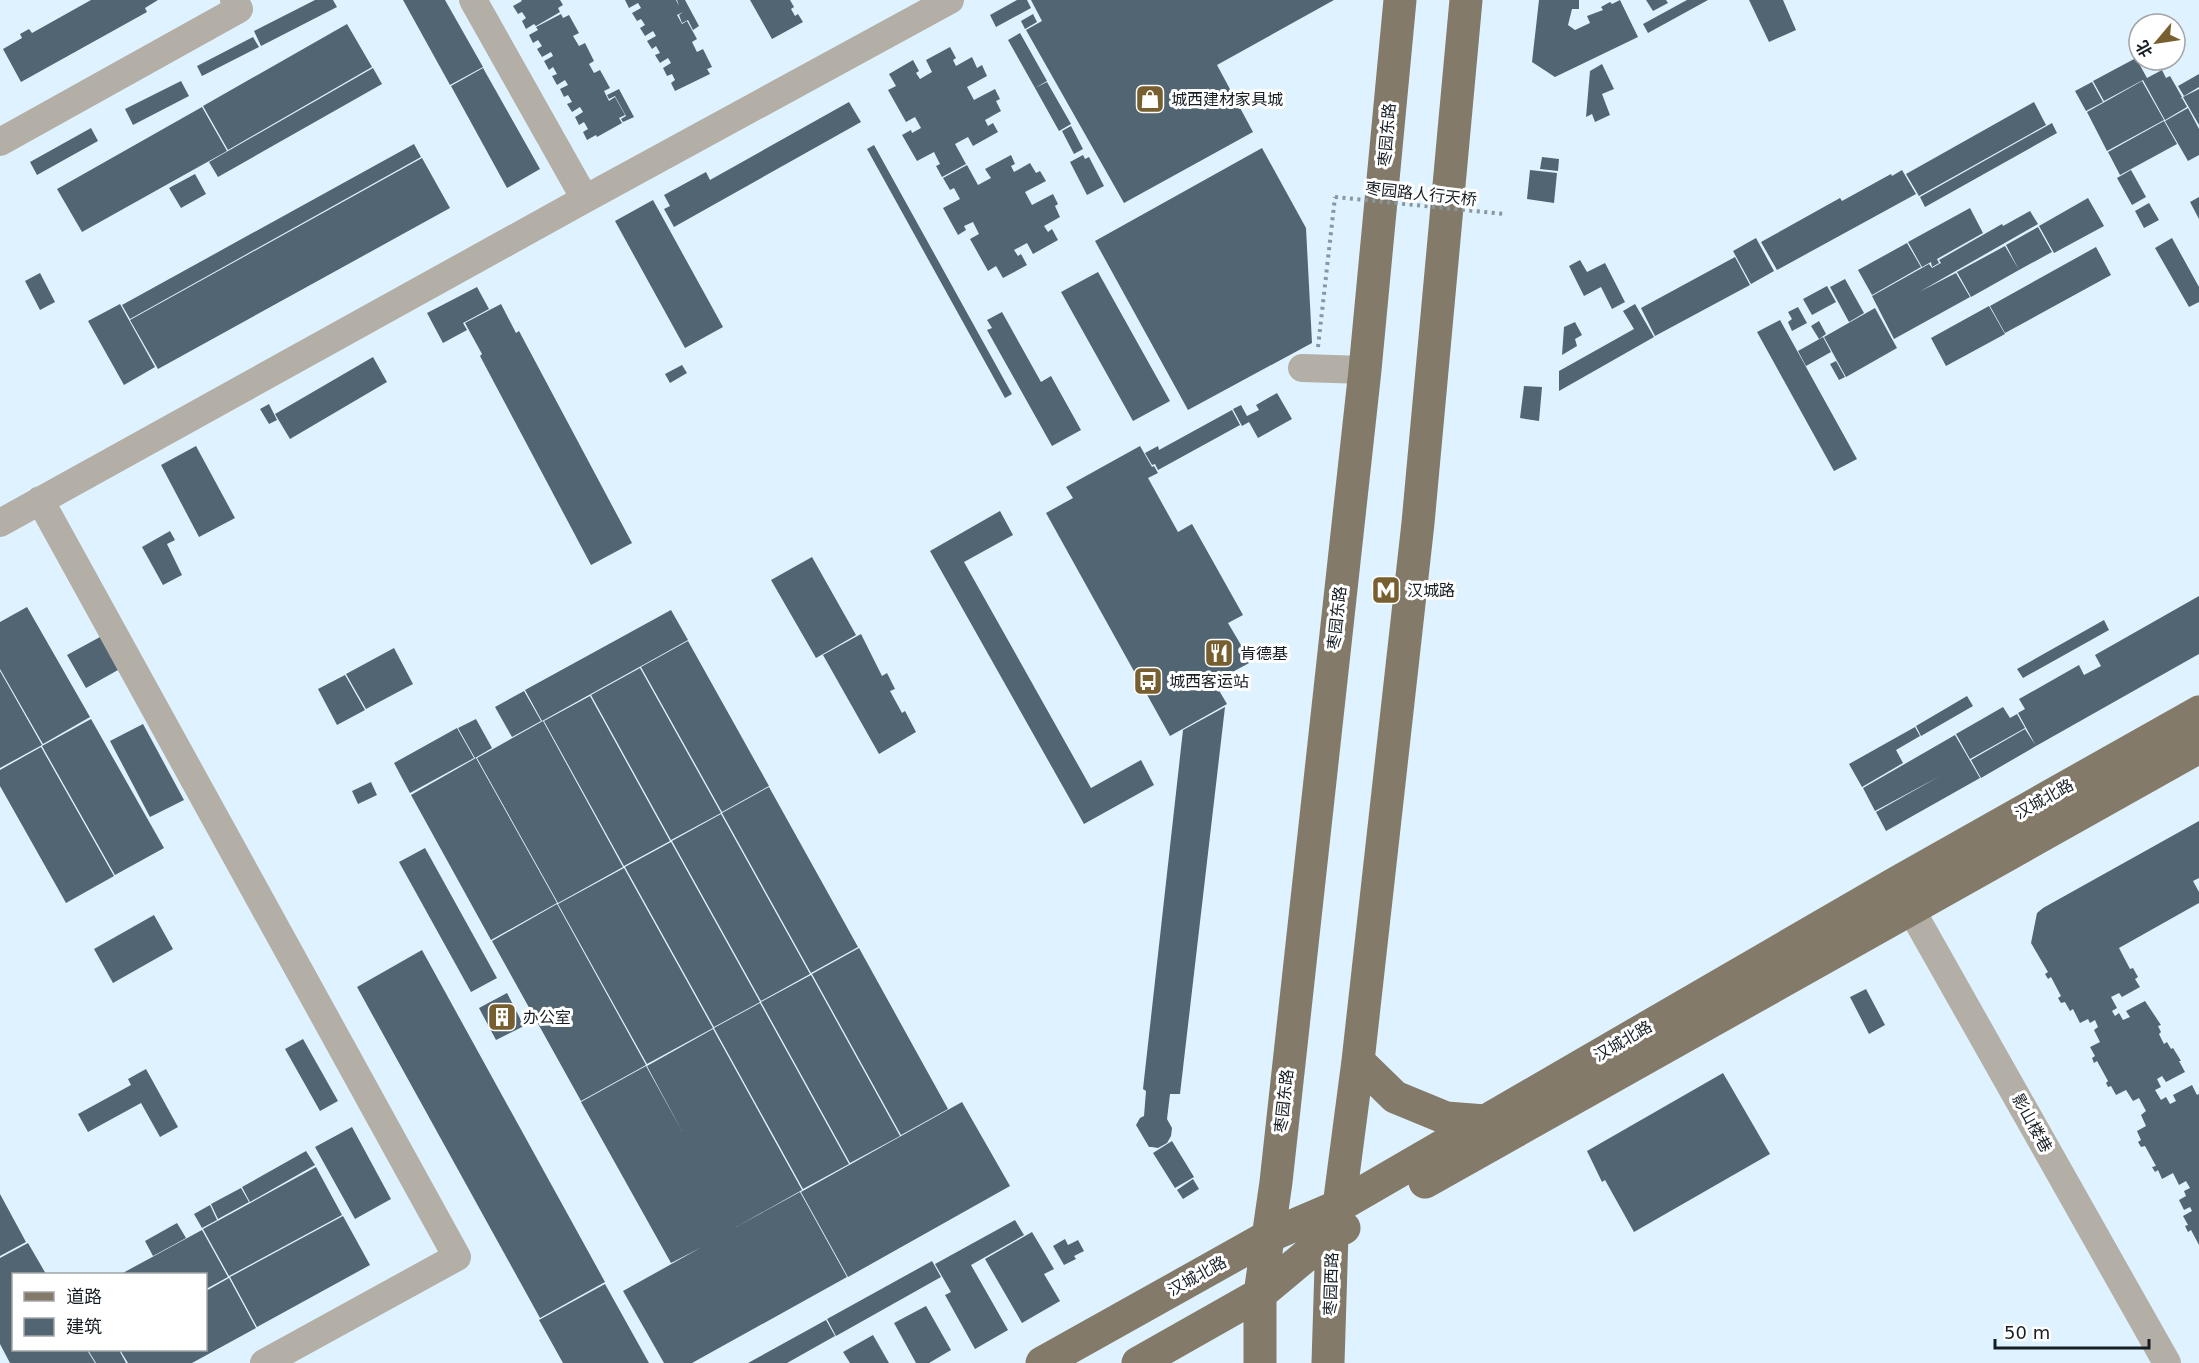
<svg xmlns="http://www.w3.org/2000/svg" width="2199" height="1363" viewBox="0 0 2199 1363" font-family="'DejaVu Sans','Noto Sans SC',sans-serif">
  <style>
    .building { fill: #516573 }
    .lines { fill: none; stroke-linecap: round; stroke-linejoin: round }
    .path { stroke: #8896a0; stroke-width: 4; stroke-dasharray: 3 4.5; stroke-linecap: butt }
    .minor { stroke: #b4afa6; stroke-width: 28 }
    .major { stroke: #837a69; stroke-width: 33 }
    .path-bridge { stroke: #8896a0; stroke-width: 4; stroke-dasharray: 3 4.5; stroke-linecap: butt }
    .labels { text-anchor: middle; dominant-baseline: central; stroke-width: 6; stroke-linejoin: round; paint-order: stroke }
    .poi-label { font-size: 16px; fill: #161e24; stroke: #fff; text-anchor: start }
    .street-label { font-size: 16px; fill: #161e24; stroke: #fff }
  </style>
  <rect width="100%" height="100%" fill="#dff2ff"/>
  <path class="building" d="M91 0H158L145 8 147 12 21 82 3 49 22 38 20 34 29 29 32 33Z
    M315 0H333L337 7 261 46 254 31Z
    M403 0H445L483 67 450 85Z
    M521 0H560L563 5 558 8 560 12 536 26 534 24 526 29 522 21 526 18 522 12 518 14 513 6 522 1Z
    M625 0H676L679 6 677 0H685L699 26 693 30 688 20 682 23 679 15 683 12 677 15 682 24 687 21 697 39 692 42 697 52 703 49 712 67 707 69 710 74 675 91 671 83 675 80 672 74 667 76 663 68 671 63 668 58 660 63 655 55 660 53 656 46 652 49 647 41 656 36 653 31 645 36 640 28 645 25 641 19 637 21 632 13 641 8 638 3 629 8Z
    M750 0H790L794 7 791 9 795 16 798 14 803 22 772 39Z
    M1017 0H1027L1031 8 996 27 990 15Z
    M1031 0H1334L1217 65 1253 132 1124 203 1026 30 1042 21Z
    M1539 0H1579V9H1572L1568 25 1575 30 1590 23 1587 16 1603 10 1601 7 1610 2 1612 4 1620 0 1638 37 1555 77 1532 62Z
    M1646 0H1666L1668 3 1653 11Z
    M1687 0H1708L1648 33 1643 24Z
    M1749 0H1783L1796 30 1769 42Z
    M561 14 563 18 569 15 579 33 573 36 579 46 585 43 594 61 589 64 594 73 600 70 610 88 604 91 609 101 615 97 625 115 619 118 622 123 597 137 596 135 587 140 583 132 588 129 584 122 579 125 575 117 583 112 580 107 572 112 567 104 572 102 568 95 564 97 560 89 568 85 565 80 557 85 552 76 557 74 553 67 549 70 544 61 553 56 551 52 542 57 537 49 542 46 538 40 533 43 529 35 538 30 536 27Z
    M1033 14 1037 22 1025 29 1021 21Z
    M347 24 372 67 228 150 203 106Z
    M1020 33 1047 81 1035 88 1008 40Z
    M253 37 259 47 202 76 197 66Z
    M950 47 956 58 953 60 956 66 972 57 977 68 982 65 987 76 967 87 974 100 995 89 1000 99 996 101 1001 111 985 120 988 126 993 123 998 132 973 146 968 137 955 144 966 164 942 177 936 166 940 164 934 152 917 161 902 135 911 130 912 133 921 128 915 117 906 122 888 90 896 86 889 74 913 60 919 71 916 73 920 79 932 72 926 60Z
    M2136 58 2147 78 2162 70 2166 78 2170 76 2182 97 2180 99 2182 98 2187 107 2165 120 2143 80 2104 101 2093 81Z
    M1602 64 1614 89 1602 94 1610 115 1595 122 1592 114 1586 117 1590 71Z
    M373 68 382 84 218 177 209 162Z
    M483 68 540 169 507 188 451 86Z
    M2199 74V87L2184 96 2178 86Z
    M181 81 189 96 133 125 125 109Z
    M2142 81 2164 120 2107 151 2087 112Z
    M1047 82 1071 124 1059 131 1035 88Z
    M2092 82 2103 102 2086 111 2075 91Z
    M619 89 634 117 623 122 621 119 626 116 615 96 609 99 607 95Z
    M2199 89V125L2183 97Z
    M849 102 861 122 674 227 664 209 670 206 664 195 706 172 710 180Z
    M2034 102 2046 125 1919 196 1906 174Z
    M202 107 227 151 82 232 57 189Z
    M2188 108 2199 129V155L2188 161 2165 121Z
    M2164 121 2177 144 2120 175 2108 152Z
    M2052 123 2057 133 1925 207 1920 197Z
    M1071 126 1083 149 1074 154 1062 131Z
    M91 128 98 141 37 175 30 162Z
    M414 144 421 157 130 319 122 305Z
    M874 145 1012 394 1005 398 867 149Z
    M1262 148 1306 228 1312 343 1188 410 1095 241Z
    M1011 155 1015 164 1011 166 1014 172 1030 163 1036 173 1040 171 1046 181 1025 192 1032 205 1053 194 1058 204 1055 206 1060 217 1044 226 1048 232 1052 229 1058 240 1033 254 1027 243 1014 250 1018 256 1021 254 1027 265 1003 278 996 266 988 271 970 239 979 234 973 222 964 226 966 230 958 235 943 208 960 199 954 188 950 190 943 178 967 165 978 185 991 178 985 169Z
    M1083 155 1085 159 1089 157 1104 186 1087 195 1070 162Z
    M1542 157 1559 159 1558 171 1540 169Z
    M422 158 450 208 158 369 130 320Z
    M1530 170 1557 173 1554 203 1527 199Z
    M1902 170 1916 194 1777 270 1761 242 1840 198 1842 201 1891 174 1892 176Z
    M2131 170 2146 197 2132 205 2117 178Z
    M195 174 206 194 181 208 169 188Z
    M2199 197V219L2190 202Z
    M2088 198 2104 226 2054 253 2039 226Z
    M653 200 723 327 685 348 615 221Z
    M2149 203 2159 220 2144 228 2135 211Z
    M1970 208 1983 233 1937 259 1939 263 1932 267 1931 262 1922 267 1908 242Z
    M2030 211 2038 224 1919 292 1956 273 1970 297 1894 339 1872 296 1929 264 1932 268 1941 263 1939 260 2002 224 2003 226Z
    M2038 227 2052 252 2019 270 2006 245Z
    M1756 238 1774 271 1751 284 1733 251Z
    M2172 238 2199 287V302L2189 307 2155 248Z
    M1907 243 1921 267 1872 295 1858 270Z
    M2005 246 2019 270 1971 297 1957 272Z
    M2096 247 2111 275 2005 333 1990 306Z
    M1735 257 1750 285 1655 336 1641 308Z
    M1580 260 1587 272 1605 263 1625 302 1612 309 1601 287 1584 296 1569 266Z
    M1098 272 1170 401 1133 421 1061 292Z
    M40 273 55 302 40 310 25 281Z
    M1845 279 1864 313 1849 322 1830 287Z
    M1827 286 1836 302 1812 315 1803 299Z
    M477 287 489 309 463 323 467 330 443 343 427 313Z
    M120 304 155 367 124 385 88 321Z
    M501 304 516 333 519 331 632 543 591 565 480 356 482 354 465 323Z
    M1635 304 1654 337 1559 391V371L1634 329 1623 311Z
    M1989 306 2005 334 1946 366 1931 338Z
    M1798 307 1807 323 1792 331 1788 322 1792 319 1788 312Z
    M1875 308 1897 348 1846 377 1824 337Z
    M1002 312 1041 382 1051 376 1081 430 1052 446 987 330 992 328 987 320Z
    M1780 320 1857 459 1834 471 1757 332Z
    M1819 321 1826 334 1819 339 1811 326Z
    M1575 322 1582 335 1575 339 1577 346 1562 355 1564 327Z
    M1823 337 1831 352 1806 366 1798 351Z
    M373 357 387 382 290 439 275 414Z
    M1836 361 1845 377 1839 380 1830 364Z
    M682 365 687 373 670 383 665 374Z
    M1524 386 1542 387 1539 421 1520 418Z
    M1277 393 1292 419 1258 438 1249 422 1242 426 1233 409 1241 405 1247 416 1259 410 1256 405Z
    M269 404 277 420 269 424 260 409Z
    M1232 410 1240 425 1158 470 1155 464 1152 465 1145 453 1158 446 1159 450Z
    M196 446 235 518 199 537 161 465Z
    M1140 446 1152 467 1154 466 1158 473 1148 478 1178 532 1192 524 1243 615 1228 623 1251 662 1214 682 1227 704 1170 736 1046 513 1073 498 1066 487Z
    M1000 511 1013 535 964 562 1091 788 1141 760 1154 785 1084 824 930 551Z
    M170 531 175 540 167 544 182 575 163 585 142 547Z
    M812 557 856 635 816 658 771 580Z
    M2199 596V654L2036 746 2018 713 2025 709 2019 699 2079 665 2084 675 2101 666 2095 655Z
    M27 607 90 717 43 744 0 669V622Z
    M671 610 688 640 542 721 525 690Z
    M2104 620 2109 630 2023 678 2017 669Z
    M861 634 882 676 887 673 895 689 890 691 902 713 905 711 916 732 879 754 823 655Z
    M100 637 118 670 86 688 67 655Z
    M688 641 769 786 722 812 641 667Z
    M394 648 413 684 366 709 346 674Z
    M640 668 721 813 671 840 591 695Z
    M0 671 42 745 0 768Z
    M345 675 365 710 337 725 318 689Z
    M524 691 541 721 512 737 495 707Z
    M590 696 670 841 624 866 544 721Z
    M1967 696 1973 706 1921 736 1916 726Z
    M1225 707 1180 1094H1170L1167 1119 1172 1128 1171 1136 1167 1143 1158 1148 1152 1147H1149L1136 1125 1140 1118 1144 1116 1146 1091 1143 1089 1183 730Z
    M2003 707 2010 718 2017 714 2025 728 1970 759 1956 734Z
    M91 719 164 848 115 875 42 746Z
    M476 719 492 748 475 758 458 728Z
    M543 721 623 867 558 903 477 758Z
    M143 724 184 800 150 817 110 741Z
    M1915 727 1920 736 1896 750 1903 763 1862 787 1849 764Z
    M457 728 474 758 410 793 394 763Z
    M2025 729 2036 746 1981 778 1971 760Z
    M1955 735 1980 778 1886 831 1876 812 1940 776 1875 811 1863 788Z
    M41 747 114 876 66 903 0 786V770Z
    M476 758 557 903 491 940 411 795Z
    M371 782 377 795 358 804 352 791Z
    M769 787 858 947 811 973 722 813Z
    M721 814 810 974 761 1001 672 841Z
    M2199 821V878L2193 881 2199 892V903L2119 948 2130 969 2133 968 2138 977 2135 979 2140 987 2122 997 2119 993 2111 997 2117 1008 2112 1011 2115 1016 2119 1013 2123 1020 2130 1017 2126 1011 2145 1001 2161 1025 2158 1026 2161 1032 2159 1034 2164 1044 2167 1042 2171 1049 2173 1048 2181 1061H2179L2185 1072 2166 1082 2162 1076 2157 1079 2161 1087 2155 1090 2161 1100 2166 1097 2170 1104 2176 1101 2173 1095 2192 1085 2197 1095 2199 1094V1245L2191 1230 2188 1232 2185 1226 2188 1225 2183 1216 2192 1211 2190 1207 2184 1210 2179 1200 2186 1196 2184 1191 2190 1188 2186 1181 2179 1185 2173 1173 2162 1179 2158 1170 2155 1172 2152 1167 2156 1166 2145 1146 2141 1147 2138 1142 2141 1140 2137 1131 2146 1126 2141 1115 2146 1111 2139 1098 2133 1101 2126 1090 2116 1095 2111 1086 2108 1087 2106 1083 2108 1081 2097 1061 2094 1063 2092 1058 2095 1056 2090 1047 2100 1042 2094 1030 2098 1027 2095 1020 2090 1023 2088 1019 2080 1023 2073 1009 2070 1011 2065 1002 2061 1003 2058 998 2061 996 2051 977 2048 979 2045 974 2048 972 2031 943 2037 913 2043 908Z
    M671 842 760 1002 714 1027 625 867Z
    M425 848 497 978 471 992 399 862Z
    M624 868 713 1028 647 1064 558 904Z
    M557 904 646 1065 581 1101 492 941Z
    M154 915 173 949 113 983 94 949Z
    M859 948 948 1109 901 1135 812 974Z
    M422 950 605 1282 540 1318 357 987Z
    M811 975 900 1136 850 1163 761 1002Z
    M1866 989 1885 1025 1869 1034 1850 997Z
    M507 993 524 1026 496 1040 479 1008Z
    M760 1003 849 1164 803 1189 714 1028Z
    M713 1029 802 1190 736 1227 800 1192 847 1277 692 1363H664L623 1291 702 1247 671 1263 581 1102 646 1066 682 1131 647 1066Z
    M303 1039 338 1101 320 1111 285 1049Z
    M146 1069 178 1127 160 1137 141 1103 88 1132 78 1114 131 1085 128 1079Z
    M1723 1073 1770 1154 1634 1232 1605 1180 1602 1182 1587 1151Z
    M962 1102 1010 1186 848 1277 801 1192Z
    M352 1127 391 1199 355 1219 315 1147Z
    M1172 1141 1194 1177 1175 1188 1153 1153Z
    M306 1151 315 1165 250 1202 242 1187Z
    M316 1167 342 1215 229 1276 203 1229Z
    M1193 1179 1199 1189 1183 1199 1177 1190Z
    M241 1188 249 1202 218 1219 211 1204Z
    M0 1194 26 1242 0 1256Z
    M210 1205 217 1220 202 1228 194 1214Z
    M343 1216 370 1265 257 1327 230 1277Z
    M1015 1220 1024 1235 971 1265 1008 1330 975 1349 945 1295 951 1292 935 1264Z
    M177 1223 186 1238 153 1256 145 1241Z
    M202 1230 228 1277 206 1289V1274H121Z
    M1032 1232 1054 1269 1044 1274 1060 1301 1022 1323 985 1259Z
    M1065 1239 1068 1245 1078 1240 1084 1251 1074 1256 1076 1259 1064 1265 1053 1246Z
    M28 1243 46 1274H14V1350H87L95 1363H10L0 1344V1258Z
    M932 1261 941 1277 836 1336 827 1319Z
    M229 1278 256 1328 192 1363H128L120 1350H206V1291Z
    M605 1284 649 1363H563L539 1320Z
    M926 1306 951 1350 929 1363H916L894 1323Z
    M826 1320 835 1336 787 1363H748Z
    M873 1335 889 1363H850L843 1352Z
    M88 1350H119L126 1363H96Z"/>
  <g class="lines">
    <path class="path" d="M1318 347 1335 197"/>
    <path class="minor" d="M473 0 585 199
      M0 142 239 9 234 0
      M1302 368 1365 370
      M40 500 457 1257 264 1363
      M0 523 585 199 950 0
      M1900 890 2167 1363"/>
    <path class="major" d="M1358 1061 1395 1097 1446 1118 1485 1121
      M1425 1182 2199 747
      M1042 1363 1269 1236 1339 1206 1896 883 2199 712
      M1138 1363 1260 1294 1332 1234 1344 1228
      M1260 1363V1294L1276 1182 1365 370 1400 0
      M1328 1363 1332 1234 1339 1206 1358 1061 1418 523 1466 0"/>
    <path class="path-bridge" d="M1335 197 1504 214"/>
  </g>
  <defs>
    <g id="shop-square" transform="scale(1.5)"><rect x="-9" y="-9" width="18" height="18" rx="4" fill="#775f2f" stroke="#fff"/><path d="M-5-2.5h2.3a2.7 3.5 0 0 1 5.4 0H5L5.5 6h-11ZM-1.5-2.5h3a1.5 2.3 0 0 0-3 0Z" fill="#fff"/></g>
    <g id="metro-square" transform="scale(1.5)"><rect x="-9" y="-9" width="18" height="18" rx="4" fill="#775f2f" stroke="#fff"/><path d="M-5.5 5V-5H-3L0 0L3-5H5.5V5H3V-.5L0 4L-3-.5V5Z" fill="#fff"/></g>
    <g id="restaurant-square" transform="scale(1.5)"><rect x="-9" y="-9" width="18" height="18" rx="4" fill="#775f2f" stroke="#fff"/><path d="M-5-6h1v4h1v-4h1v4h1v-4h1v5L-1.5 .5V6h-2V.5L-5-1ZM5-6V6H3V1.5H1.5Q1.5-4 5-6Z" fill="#fff"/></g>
    <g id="bus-square" transform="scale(1.5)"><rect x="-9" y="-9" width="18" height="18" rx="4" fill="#775f2f" stroke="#fff"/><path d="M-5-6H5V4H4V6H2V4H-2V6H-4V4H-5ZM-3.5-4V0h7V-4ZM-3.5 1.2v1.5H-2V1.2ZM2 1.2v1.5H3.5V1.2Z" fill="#fff"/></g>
    <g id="building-square" transform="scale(1.5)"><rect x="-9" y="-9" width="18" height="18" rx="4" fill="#775f2f" stroke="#fff"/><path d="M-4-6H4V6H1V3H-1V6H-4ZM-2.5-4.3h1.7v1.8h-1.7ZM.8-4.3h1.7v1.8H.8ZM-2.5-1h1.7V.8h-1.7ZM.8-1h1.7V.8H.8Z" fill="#fff"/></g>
  </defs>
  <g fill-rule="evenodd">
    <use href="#shop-square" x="1150" y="99"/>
    <use href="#metro-square" x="1386" y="590"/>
    <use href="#restaurant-square" x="1219" y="653"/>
    <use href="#bus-square" x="1148" y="681"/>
    <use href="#building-square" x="502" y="1017"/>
  </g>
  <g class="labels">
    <g class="poi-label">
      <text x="1171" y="99">城西建材家具城</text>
      <text x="1407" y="590">汉城路</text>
      <text x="1240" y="653">肯德基</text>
      <text x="1169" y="681">城西客运站</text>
      <text x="523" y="1017">办公室</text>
    </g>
    <g class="street-label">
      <text transform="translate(1387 135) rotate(-85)">枣园东路</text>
      <text transform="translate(1421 194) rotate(6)">枣园路人行天桥</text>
      <text transform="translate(1337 618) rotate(-84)">枣园东路</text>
      <text transform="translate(2044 799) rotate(-29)">汉城北路</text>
      <text transform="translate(1623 1041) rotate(-30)">汉城北路</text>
      <text transform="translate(1284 1101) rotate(-84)">枣园东路</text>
      <text transform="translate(2032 1123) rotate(61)">影山楼巷</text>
      <text transform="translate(1197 1276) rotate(-29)">汉城北路</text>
      <text transform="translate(1331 1284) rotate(-88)">枣园西路</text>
    </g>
  </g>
  <rect x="12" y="1273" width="195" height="78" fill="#ffffff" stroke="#a2a5a7" stroke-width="1.5"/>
  <rect x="24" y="1292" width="30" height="9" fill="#837a69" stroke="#a2a5a7" stroke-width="1.5"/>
  <text x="66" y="1303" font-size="18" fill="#161e24">道路</text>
  <rect x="24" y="1318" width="30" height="18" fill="#516573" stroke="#a2a5a7" stroke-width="1.5"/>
  <text x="66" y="1333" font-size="18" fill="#161e24">建筑</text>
  <g transform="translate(2157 42) rotate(241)"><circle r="28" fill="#ffffff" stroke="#a2a5a7" stroke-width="1.5"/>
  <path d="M0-4.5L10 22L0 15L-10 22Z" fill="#775f2f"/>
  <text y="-9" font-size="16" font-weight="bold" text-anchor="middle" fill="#161e24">北</text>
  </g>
  <path d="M1995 1339v9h154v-9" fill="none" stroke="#161e24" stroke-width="3"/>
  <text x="2004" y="1339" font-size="18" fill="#161e24" stroke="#ffffff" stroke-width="4.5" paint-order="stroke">50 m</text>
</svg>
